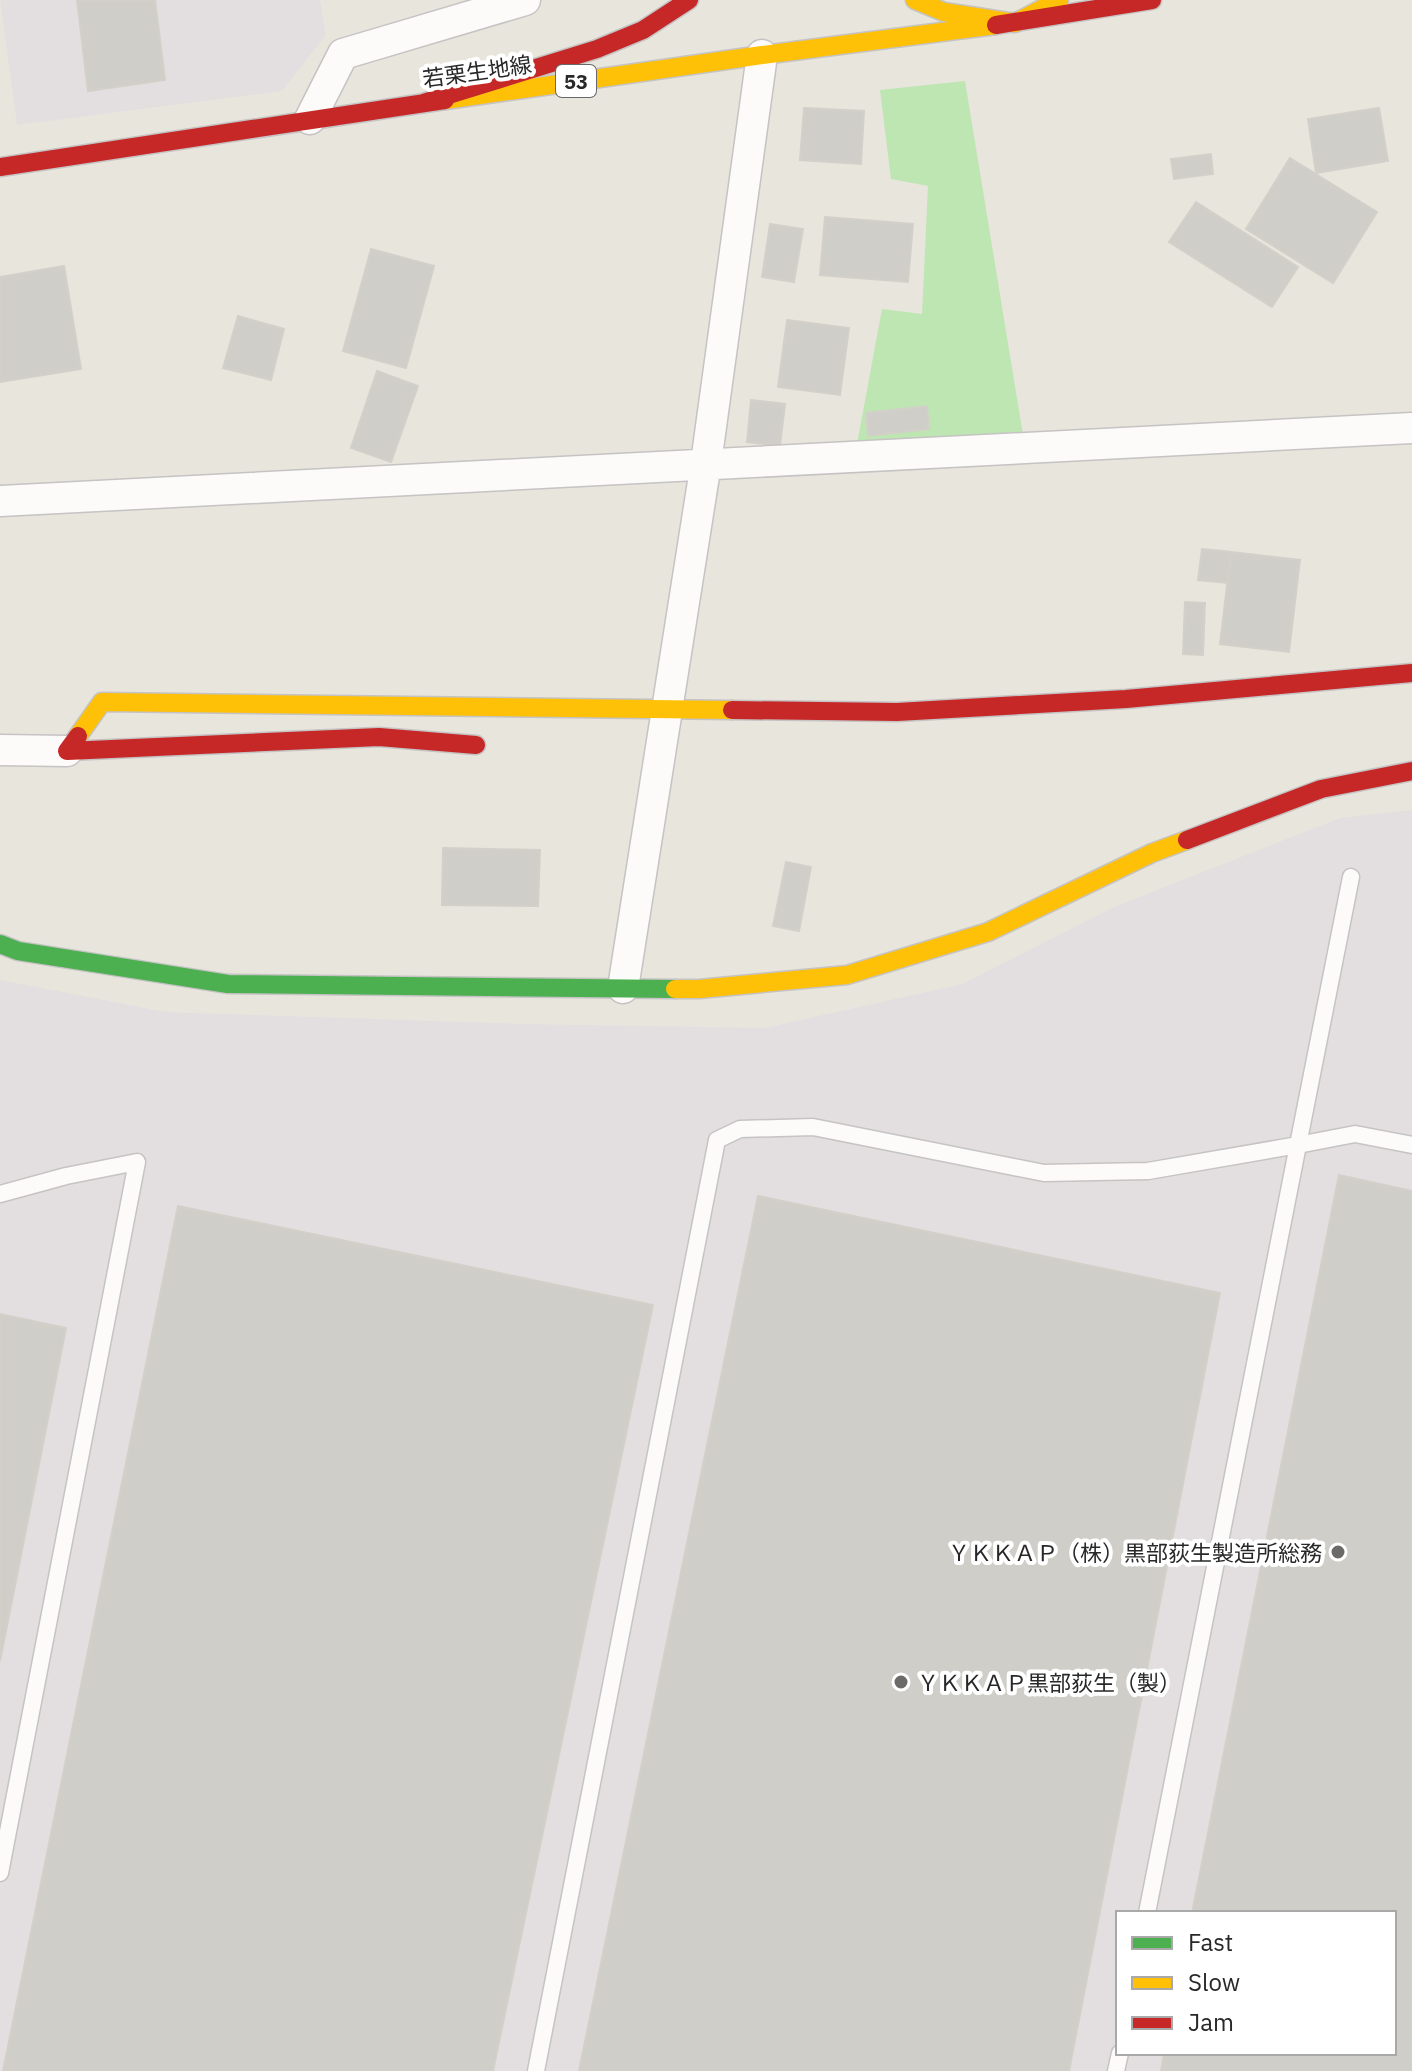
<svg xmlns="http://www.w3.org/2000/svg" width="1412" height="2071" viewBox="0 0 1412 2071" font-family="'IBM Plex Sans','Noto Sans JP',sans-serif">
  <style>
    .industrial { fill: #e3dfe0; fill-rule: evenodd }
    .green { fill: #bde6b2 }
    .building { fill: #d0cec8; stroke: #d2d0c9; stroke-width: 2 }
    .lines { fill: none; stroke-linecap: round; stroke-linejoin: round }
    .lane-casing { stroke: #c5c3c3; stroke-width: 19 }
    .street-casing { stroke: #c5c3c3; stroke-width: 33 }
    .fast-casing { stroke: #c5c3c3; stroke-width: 21 }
    .slow-casing { stroke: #c5c3c3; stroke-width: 21 }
    .jam-casing { stroke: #c5c3c3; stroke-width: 21 }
    .lane { stroke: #fcfbfa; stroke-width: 16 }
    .street { stroke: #fcfbfa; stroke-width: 30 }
    .fast { stroke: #4caf50; stroke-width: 18 }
    .slow { stroke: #ffc107; stroke-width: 18 }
    .jam { stroke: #c62828; stroke-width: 18 }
    .poi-dot { fill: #6b6a67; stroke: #fff; stroke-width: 3 }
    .labels { text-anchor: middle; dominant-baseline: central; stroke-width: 8; stroke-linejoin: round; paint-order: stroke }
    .shield { fill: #fff; stroke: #686868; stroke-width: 2 }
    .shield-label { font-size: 20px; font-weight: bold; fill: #282828 }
    .street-label { font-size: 22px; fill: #282828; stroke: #fff }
    .poi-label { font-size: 22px; fill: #282828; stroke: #fff; text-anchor: end }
  </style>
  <rect width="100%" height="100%" fill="#e8e5dc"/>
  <path class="industrial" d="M0 0H320L326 35 282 91 17 125Z
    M1412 810V2071H0V980L166 1012 524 1024 765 1028 962 984 1114 907 1340 818ZM1118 1913H1394V2053H1118Z"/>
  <path class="green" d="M965 81 1023 435 857 444 882 309 922 314 928 186 891 179 880 90Z"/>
  <path class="building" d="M77 0H155L165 80 88 91Z
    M804 108 864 111 861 164 800 160Z
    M1379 108 1388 161 1316 173 1308 119Z
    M1211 154 1213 174 1174 179 1171 159Z
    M1290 158 1377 212 1333 283 1246 229Z
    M1196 202 1298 267 1272 307 1169 242Z
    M825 217 913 224 908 282 820 275Z
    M770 224 803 229 794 282 762 277Z
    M371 249 434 266 406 368 343 351Z
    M64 266 81 369 0 382V277Z
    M238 316 284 329 271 380 223 368Z
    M787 320 849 328 840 395 778 387Z
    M377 371 418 386 391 462 351 448Z
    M751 400 785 404 780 446 747 442Z
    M927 406 929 429 868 436 866 413Z
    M1202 549 1231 552 1227 583 1198 580Z
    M1231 552 1300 560 1289 652 1220 644Z
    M1185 602 1205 603 1203 655 1183 654Z
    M443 848 540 850 538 906 442 905Z
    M786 862 811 867 799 931 773 926Z
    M1339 1175 1412 1191V2071H1161L1164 2053H1394V1913H1192Z
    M758 1196 1220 1293 1069 2071H579Z
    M178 1206 653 1305 493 2071H3Z
    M0 1314 66 1328 0 1661Z"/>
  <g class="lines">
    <g class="lane-casing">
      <path id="lane" d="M0 1194 66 1176 137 1162 0 1873
        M1147 1913 1298 1145 1355 1134 1412 1145
        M536 2071 717 1140 740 1129 813 1127 1044 1173 1148 1171 1298 1145 1351 877
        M1116 2071 1120 2053"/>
    </g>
    <g class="street-casing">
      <path id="street" d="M310 119 343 54 525 0
        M0 501 1412 428
        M0 750 67 751
        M623 988 706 463 762 55"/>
    </g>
    <g class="fast-casing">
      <path id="fast" d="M0 944 18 951 228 984 675 989"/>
    </g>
    <g class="slow-casing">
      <path id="slow" d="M915 0 944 12 1015 23 1059 0
        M445 100 762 55 996 25
        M78 736 102 702 732 710
        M675 989H699L847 975 988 932 1152 853 1187 840"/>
    </g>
    <g class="jam-casing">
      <path id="jam" d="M996 25 1152 0
        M423 103 597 49 643 30 689 0
        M0 167 445 100
        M732 710 897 712 1126 699 1412 673
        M78 736 67 751 379 737 476 745
        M1187 840 1321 789 1412 771"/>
    </g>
    <use href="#lane" class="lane"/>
    <use href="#street" class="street"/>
    <use href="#fast" class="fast"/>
    <use href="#slow" class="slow"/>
    <use href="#jam" class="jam"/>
  </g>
  <g class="poi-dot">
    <circle cx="1338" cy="1552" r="8"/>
    <circle cx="901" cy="1682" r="8"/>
  </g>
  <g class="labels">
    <rect class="shield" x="556" y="65" width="40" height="32" rx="6"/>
    <g class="shield-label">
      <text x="576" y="81">53</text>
    </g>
    <g class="street-label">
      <text transform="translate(477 71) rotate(-8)">若栗生地線</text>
    </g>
    <g class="poi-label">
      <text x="1322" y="1552">ＹＫＫＡＰ（株）黒部荻生製造所総務</text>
      <text x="917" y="1682" text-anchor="start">ＹＫＫＡＰ黒部荻生（製）</text>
    </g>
  </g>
  <rect x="1116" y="1911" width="280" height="144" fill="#ffffff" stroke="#a9a9a9" stroke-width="2"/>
  <rect x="1132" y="1937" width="40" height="12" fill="#4caf50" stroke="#a9a9a9" stroke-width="2"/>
  <text x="1188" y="1951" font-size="24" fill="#282828">Fast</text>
  <rect x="1132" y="1977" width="40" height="12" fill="#ffc107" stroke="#a9a9a9" stroke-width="2"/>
  <text x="1188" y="1991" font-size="24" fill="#282828">Slow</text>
  <rect x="1132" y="2017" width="40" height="12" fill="#c62828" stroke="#a9a9a9" stroke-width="2"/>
  <text x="1188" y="2031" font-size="24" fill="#282828">Jam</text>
</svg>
